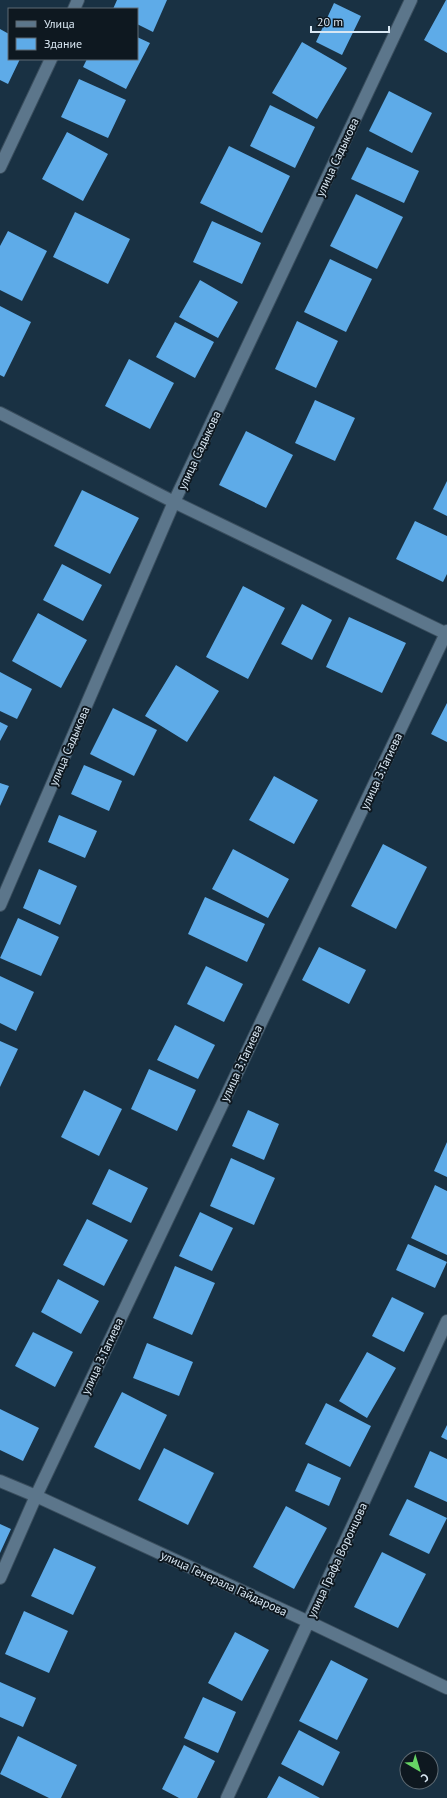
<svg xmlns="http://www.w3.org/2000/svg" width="447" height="1798" viewBox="0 0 447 1798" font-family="'PT Sans',sans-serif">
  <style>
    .building { fill: #5eabe8 }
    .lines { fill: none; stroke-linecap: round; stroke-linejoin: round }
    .minor-casing { stroke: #3a4e5e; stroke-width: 14 }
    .minor { stroke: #5c768b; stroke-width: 12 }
    .labels { text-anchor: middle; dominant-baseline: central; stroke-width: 4; stroke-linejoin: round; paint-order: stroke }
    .street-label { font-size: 12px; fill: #d9e7f3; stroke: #0e1820 }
  </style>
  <rect width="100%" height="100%" fill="#193143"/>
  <path class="building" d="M117 0H167L153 32 137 24V9H113Z
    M446 0H447V53L424 40Z
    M334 3 361 16 342 55 316 42Z
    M0 29 9 34V59H20L8 84 0 80Z
    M137 37 150 43 126 89 83 67 87 59H137Z
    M302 42 347 68 317 119 272 93Z
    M79 79 126 100 108 138 61 117Z
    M389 91 432 113 412 153 369 131Z
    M270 105 315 127 295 168 250 146Z
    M67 132 108 154 83 201 42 179Z
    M229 146 290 176 262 233 200 203Z
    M367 147 419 171 404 203 351 179Z
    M356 194 403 217 377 269 330 246Z
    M75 212 130 239 108 284 53 257Z
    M212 221 261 243 242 284 193 262Z
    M8 231 47 251 22 301 0 290V246Z
    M330 259 372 279 346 332 304 312Z
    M200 280 238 302 218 338 179 317Z
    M0 306 31 322 4 377 0 375Z
    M297 321 338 341 316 388 275 369Z
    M175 322 214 342 195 378 156 357Z
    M129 359 174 383 150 429 105 406Z
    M315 400 355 418 335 461 295 443Z
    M246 431 293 455 266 508 219 485Z
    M447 481V516L433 509Z
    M82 490 139 518 110 574 54 546Z
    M415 521 447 536V574L443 582 396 559Z
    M62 564 102 585 83 621 43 600Z
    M243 586 285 608 248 679 206 657Z
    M302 604 332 620 312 660 281 644Z
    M38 613 87 640 61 688 12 661Z
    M349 617 406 643 382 693 326 667Z
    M176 665 219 691 187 742 145 716Z
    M0 672 32 689 17 719 0 711Z
    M447 703V742L431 734Z
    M113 708 157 730 134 776 90 754Z
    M0 722 8 726 0 741Z
    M84 765 122 781 109 811 71 794Z
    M274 776 318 800 294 844 249 820Z
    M0 783 9 786 0 806Z
    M59 815 97 831 85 858 48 842Z
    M383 844 427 867 396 929 351 906Z
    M233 849 289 879 268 918 212 889Z
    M39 869 77 886 60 925 23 908Z
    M205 897 265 924 247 962 188 934Z
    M18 918 59 937 41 976 0 958Z
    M319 947 366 970 349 1004 302 980Z
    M206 966 243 984 224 1022 187 1004Z
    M0 976 34 992 16 1031 0 1023Z
    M175 1025 215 1045 198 1079 157 1060Z
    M0 1041 18 1049 0 1087Z
    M149 1069 196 1090 177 1131 131 1109Z
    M84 1090 122 1109 99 1156 61 1137Z
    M248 1110 279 1124 264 1160 232 1146Z
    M447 1142V1177L434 1171Z
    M231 1158 275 1178 254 1225 210 1206Z
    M109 1169 148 1188 131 1223 92 1204Z
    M435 1185 447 1191V1255L411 1238Z
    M200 1212 233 1228 212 1271 179 1256Z
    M87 1219 128 1240 104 1286 63 1265Z
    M408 1244 447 1262 435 1288 396 1270Z
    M175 1266 215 1283 192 1335 153 1318Z
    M58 1279 99 1301 81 1334 41 1312Z
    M392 1297 424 1313 404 1352 372 1336Z
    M33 1332 73 1352 55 1387 15 1366Z
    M147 1343 193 1362 179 1396 133 1378Z
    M367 1352 396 1368 367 1418 339 1401Z
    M122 1392 167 1415 140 1470 94 1447Z
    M326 1403 371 1426 350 1467 305 1444Z
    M0 1409 39 1428 23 1461 0 1450Z
    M447 1425V1440L441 1437Z
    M164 1448 214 1473 188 1525 138 1500Z
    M430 1451 447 1459V1502L414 1487Z
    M308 1463 341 1478 329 1506 295 1491Z
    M407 1499 447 1518 429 1554 389 1535Z
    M286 1506 327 1528 294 1589 253 1567Z
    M0 1524 11 1529 0 1553Z
    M54 1548 96 1567 73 1615 31 1596Z
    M382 1552 426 1574 398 1628 354 1607Z
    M24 1611 68 1631 49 1673 5 1654Z
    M235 1632 269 1650 242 1701 208 1683Z
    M331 1660 368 1679 337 1740 299 1721Z
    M0 1682 36 1698 23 1727 0 1717Z
    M203 1697 236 1712 218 1753 184 1738Z
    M299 1730 340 1752 323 1786 281 1764Z
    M18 1736 77 1765 61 1798H49L0 1774Z
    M184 1745 215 1761 197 1798H179L162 1789Z
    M279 1776 320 1798H267Z"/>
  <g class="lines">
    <g class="minor-casing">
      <path id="minor" d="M74 9 78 0
        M0 167 51 59
        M0 413 174 502 447 634
        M0 905 174 502 411 0
        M0 1481 36 1496 309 1622 447 1688
        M0 1578 36 1496 447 631
        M227 1798 447 1321"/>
    </g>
    <use href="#minor" class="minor"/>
  </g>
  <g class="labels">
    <g class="street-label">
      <text transform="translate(337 157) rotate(-65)">улица Садыкова</text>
      <text transform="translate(199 450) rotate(-65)">улица Садыкова</text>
      <text transform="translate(69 746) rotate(-67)">улица Садыкова</text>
      <text transform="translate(381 771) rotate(-65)">улица З.Тагиева</text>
      <text transform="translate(241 1063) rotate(-65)">улица З.Тагиева</text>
      <text transform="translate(102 1356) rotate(-65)">улица З.Тагиева</text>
      <text transform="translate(337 1560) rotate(-65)">улица Графа Воронцова</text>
      <text transform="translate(224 1583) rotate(25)">улица Генерала Гайдарова</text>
    </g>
  </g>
  <rect x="8" y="8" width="130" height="52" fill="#0e1820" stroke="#5f6b74"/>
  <rect x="16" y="21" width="20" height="6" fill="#5c768b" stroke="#5f6b74"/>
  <text x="44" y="28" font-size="12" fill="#d9e7f3">Улица</text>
  <rect x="16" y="38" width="20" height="12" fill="#5eabe8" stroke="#5f6b74"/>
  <text x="44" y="48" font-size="12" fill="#d9e7f3">Здание</text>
  <g transform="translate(419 1770) rotate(142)"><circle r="19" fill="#0e1820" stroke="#5f6b74"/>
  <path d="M0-3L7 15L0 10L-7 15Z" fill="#67d465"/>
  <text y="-6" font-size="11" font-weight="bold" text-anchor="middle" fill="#d9e7f3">С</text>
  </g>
  <path d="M311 26v6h78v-6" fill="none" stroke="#d9e7f3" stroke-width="2"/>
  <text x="317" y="26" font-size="12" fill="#d9e7f3" stroke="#0e1820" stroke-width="3" paint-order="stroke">20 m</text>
</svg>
